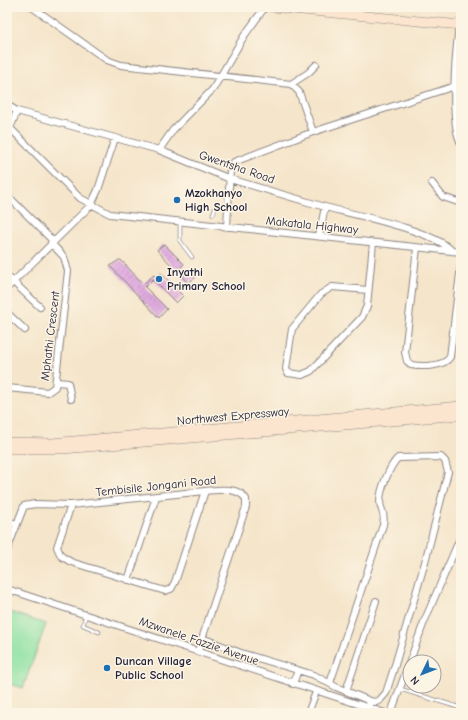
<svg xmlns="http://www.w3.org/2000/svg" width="468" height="720" viewBox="0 0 468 720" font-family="'Comic Neue',sans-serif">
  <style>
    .pitch { fill: #8ce1a3; stroke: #57826f }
    .building { fill: url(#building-hatch) }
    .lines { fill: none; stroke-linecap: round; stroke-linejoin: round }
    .lane-casing { stroke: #8c8482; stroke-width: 4.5 }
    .street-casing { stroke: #8c8482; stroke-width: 8 }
    .secondary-casing { stroke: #8c8482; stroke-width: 10 }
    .lane { stroke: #fff; stroke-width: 3 }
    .street { stroke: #fff; stroke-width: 6 }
    .secondary { stroke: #fce5cf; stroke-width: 9 }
    .poi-dot { fill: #1f6fb2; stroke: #fcf5e5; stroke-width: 1.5 }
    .labels { text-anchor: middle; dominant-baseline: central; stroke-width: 3; stroke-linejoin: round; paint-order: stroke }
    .street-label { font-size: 12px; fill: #22223b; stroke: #fcf5e5 }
    .poi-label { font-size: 12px; font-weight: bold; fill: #22223b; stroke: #fcf5e5; text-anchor: start }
  </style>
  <defs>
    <pattern id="building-hatch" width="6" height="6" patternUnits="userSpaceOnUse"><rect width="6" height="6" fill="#dca0df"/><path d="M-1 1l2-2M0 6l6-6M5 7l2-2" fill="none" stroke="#b282b6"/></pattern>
  </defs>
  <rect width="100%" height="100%" fill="#fcf5e5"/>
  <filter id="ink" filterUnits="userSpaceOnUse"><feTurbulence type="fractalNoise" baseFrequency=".025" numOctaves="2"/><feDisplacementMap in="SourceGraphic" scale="8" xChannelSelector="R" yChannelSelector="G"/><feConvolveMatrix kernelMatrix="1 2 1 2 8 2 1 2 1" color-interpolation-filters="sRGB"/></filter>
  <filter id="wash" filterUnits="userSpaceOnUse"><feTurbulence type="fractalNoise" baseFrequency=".012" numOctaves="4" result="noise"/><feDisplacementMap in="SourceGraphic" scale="16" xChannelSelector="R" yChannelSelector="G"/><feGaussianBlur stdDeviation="0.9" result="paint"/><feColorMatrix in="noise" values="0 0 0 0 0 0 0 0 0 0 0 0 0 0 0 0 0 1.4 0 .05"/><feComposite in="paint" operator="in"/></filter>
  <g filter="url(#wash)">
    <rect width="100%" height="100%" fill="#f5e5ca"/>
    <path class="pitch" d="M7 611 46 624 23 688 7 683Z"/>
    <g id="blocks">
      <path class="building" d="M164 244 184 264 177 271 157 250Z
        M119 260H121L143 284 154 275 156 277 161 273 183 296 176 303 153 279 145 287 167 309 159 318 110 266Z
        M190 270 196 277 188 283 182 277Z"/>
    </g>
  </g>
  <g filter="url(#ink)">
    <use href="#blocks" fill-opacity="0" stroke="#8c8482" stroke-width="1"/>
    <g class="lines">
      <g class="lane-casing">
        <path id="lane" d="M213 214 216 206 228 207
          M180 222V241L192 257
          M86 614 83 625 99 632
          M400 689 461 708"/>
      </g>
      <g class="street-casing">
        <path id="street" d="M32 7 107 60 121 65 291 84 299 92 313 132
          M459 25C456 51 449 122 461 143
          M291 84 308 73 316 65
          M7 105 17 111
          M7 125 80 198 110 214 461 252
          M10 128 17 111 159 150 230 179 325 207 319 236
          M159 150 173 130 213 89 244 36 265 7
          M432 183 443 197 461 203
          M7 195 53 241
          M325 207C352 214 436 231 452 251
          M227 227 230 170 234 162 313 132 455 86
          M417 248 405 352 407 361 411 365C422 367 444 367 450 357L461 265
          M7 276 40 307
          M7 288 91 205 98 190 115 138
          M368 290 332 287 321 294 292 329 286 369 288 373 302 375 311 371 362 317 367 306 373 243
          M7 313 25 330
          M57 382 68 383 71 399
          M7 388 48 392 55 387 68 271 64 257 51 243
          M71 505 57 547 61 556 71 562 165 591 171 589 175 582 205 491
          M7 521 17 524
          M7 550 24 506 35 504 71 505 205 491C217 490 238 486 246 499V507L198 651
          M128 580 156 497
          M7 589 385 713
          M202 638 241 653 314 675 336 687 370 701 369 705
          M330 683 383 525C386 511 380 512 380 501 380 490 390 465 398 458L441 457 445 461 448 472 425 562 395 665 386 693 379 701 375 702 370 701
          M293 684 298 670
          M346 691 376 601
          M308 713 316 692
          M391 713 424 622 461 536"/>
      </g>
      <g class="secondary-casing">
        <path id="secondary" d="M271 7 461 25
          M7 442 52 443 461 406
          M7 449H63L461 415"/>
      </g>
      <use href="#lane" class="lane"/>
      <use href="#street" class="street"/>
      <use href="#secondary" class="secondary"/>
    </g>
  </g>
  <g class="poi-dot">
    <circle cx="177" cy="200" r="4"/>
    <circle cx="159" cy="279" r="4"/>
    <circle cx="107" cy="668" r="4"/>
  </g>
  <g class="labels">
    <g class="street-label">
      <text transform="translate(237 167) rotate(19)">Gwentsha Road</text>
      <text transform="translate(312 225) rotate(6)">Makatala Highway</text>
      <text transform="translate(50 336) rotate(-83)">Mphathi Crescent</text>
      <text transform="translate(233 416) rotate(-5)">Northwest Expressway</text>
      <text transform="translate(156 486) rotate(-6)">Tembisile Jongani Road</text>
      <text transform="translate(199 641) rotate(19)">Mzwanele Fazzie Avenue</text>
    </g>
    <g class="poi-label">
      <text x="185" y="193">Mzokhanyo<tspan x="185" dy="14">High School</tspan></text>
      <text x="167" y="272">Inyathi<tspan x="167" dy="14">Primary School</tspan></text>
      <text x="115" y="661">Duncan Village<tspan x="115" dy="14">Public School</tspan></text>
    </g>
  </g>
  <rect width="468" height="720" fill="none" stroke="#fcf5e5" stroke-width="24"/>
  <g transform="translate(422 674) rotate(227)"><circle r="19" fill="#fcf5e5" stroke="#a5a1a1"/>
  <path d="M0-3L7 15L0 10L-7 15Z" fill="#1f6fb2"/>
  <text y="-6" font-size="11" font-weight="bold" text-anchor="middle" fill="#22223b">N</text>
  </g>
</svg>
